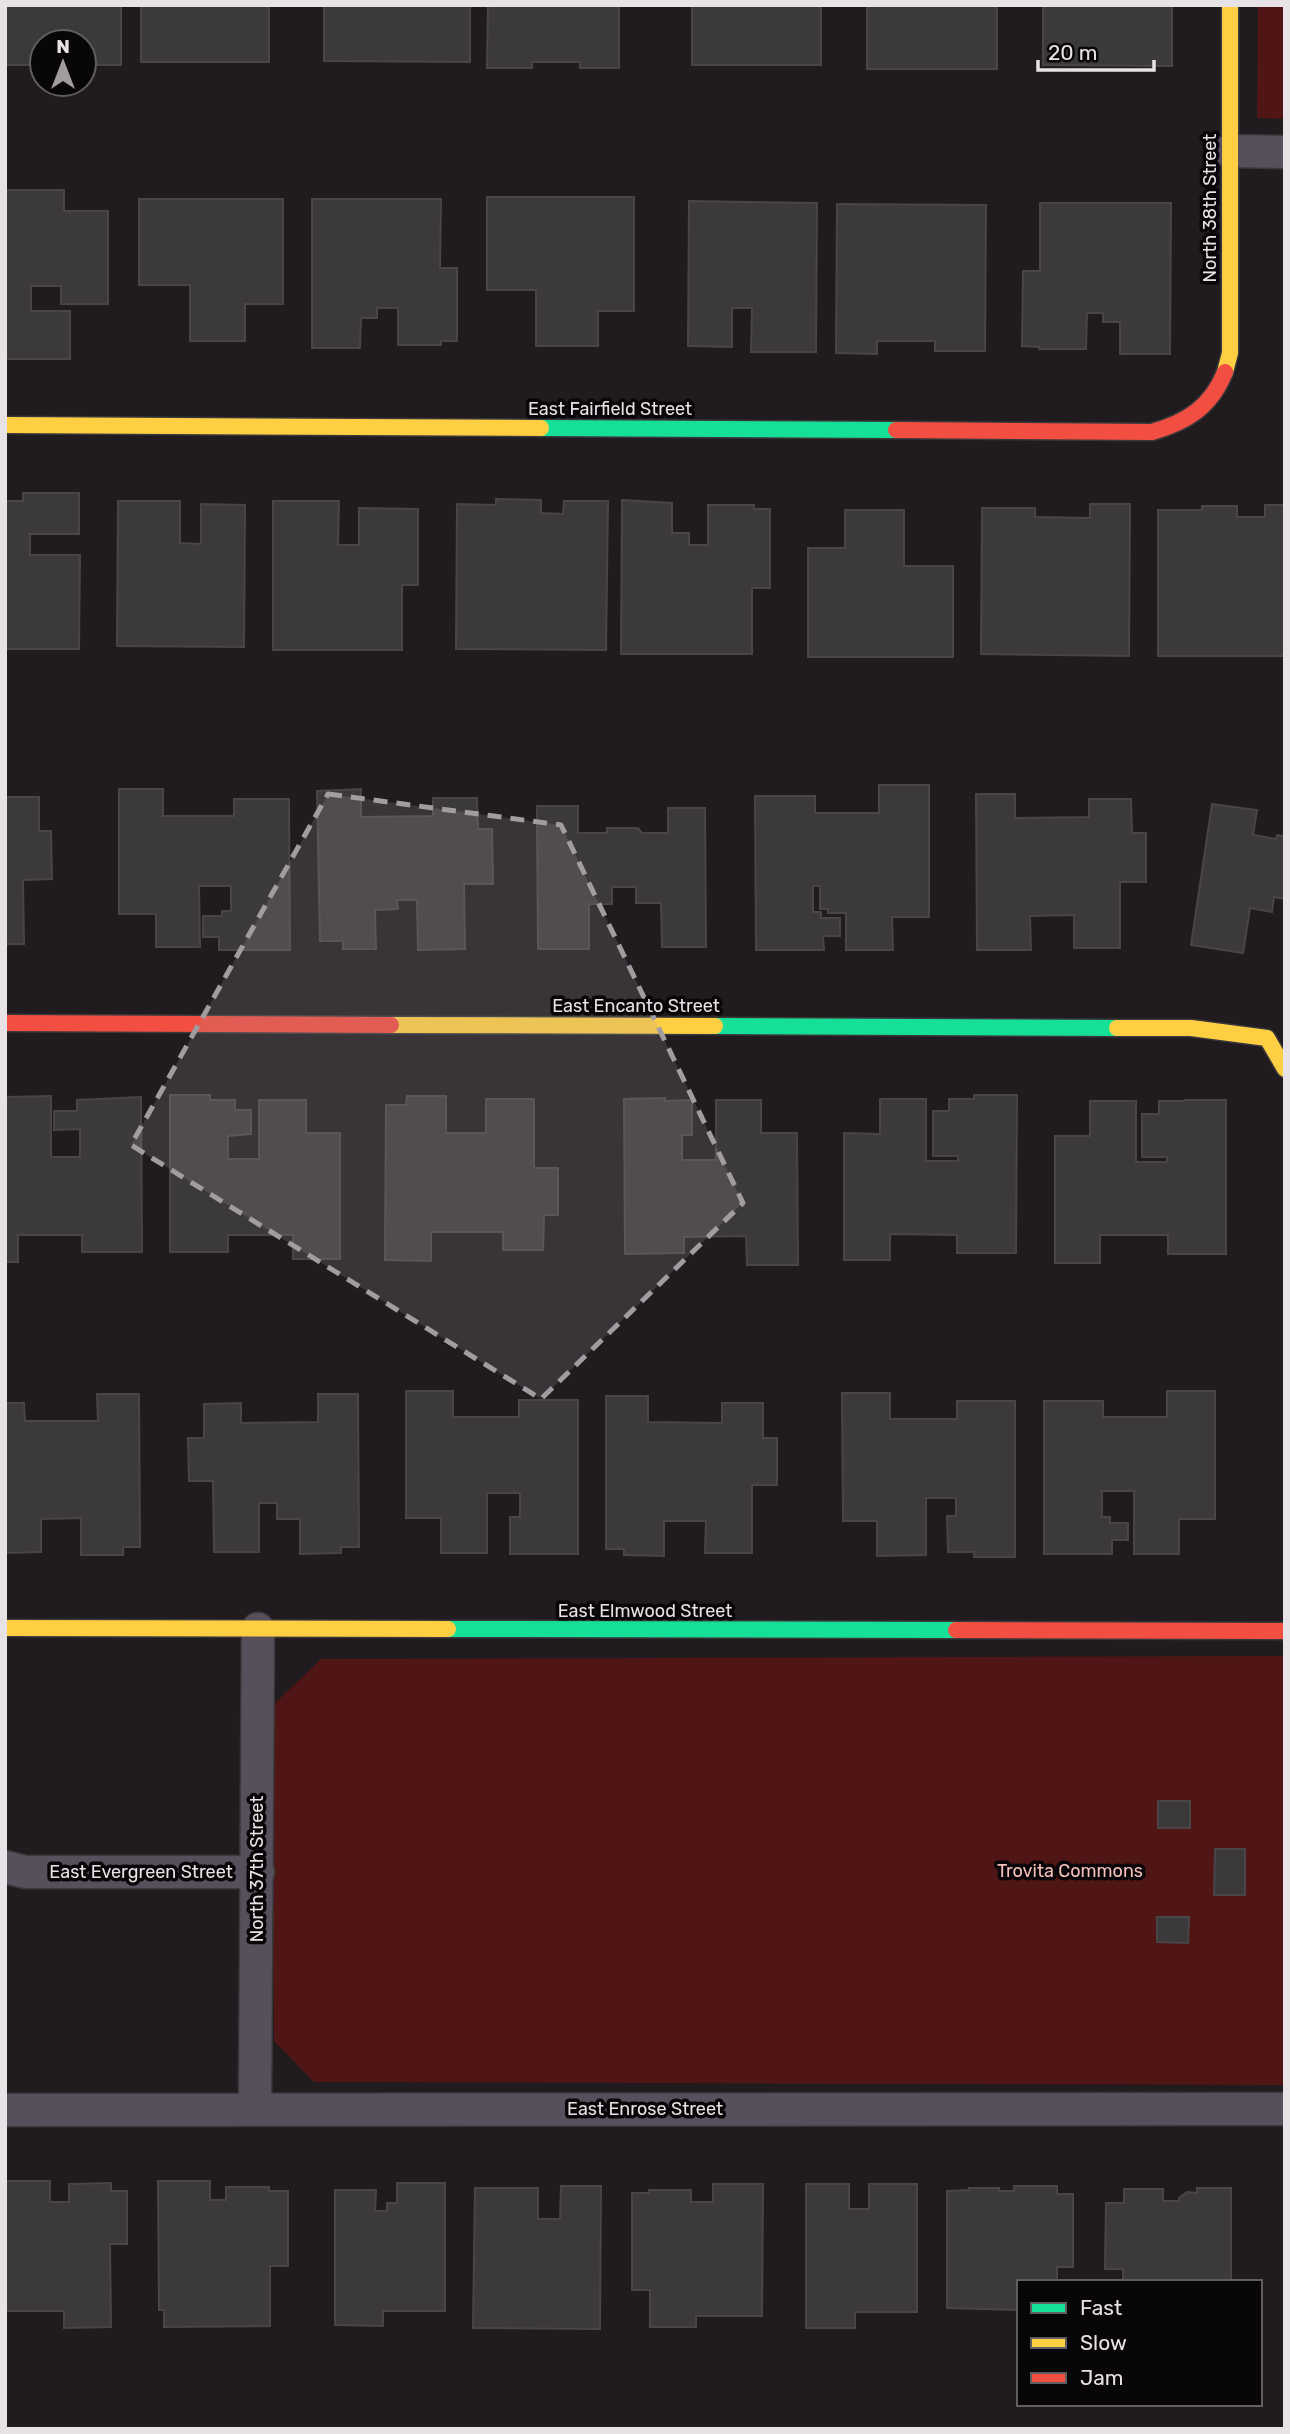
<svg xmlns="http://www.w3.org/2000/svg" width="1290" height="2434" viewBox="0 0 1290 2434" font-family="Rubik,sans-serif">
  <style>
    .green { fill: #4f1615 }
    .building { fill: #3c393b; stroke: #494547; stroke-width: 2 }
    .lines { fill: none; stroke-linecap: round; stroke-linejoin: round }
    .street-casing { stroke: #3a383a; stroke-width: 35 }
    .fast-casing { stroke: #3a383a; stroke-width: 19 }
    .slow-casing { stroke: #3a383a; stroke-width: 19 }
    .jam-casing { stroke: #3a383a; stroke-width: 19 }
    .street { stroke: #574f5c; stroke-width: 32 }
    .fast { stroke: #16e098; stroke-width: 16 }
    .slow { stroke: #ffcf43; stroke-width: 16 }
    .jam { stroke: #f24e42; stroke-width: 16 }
    .marked { fill: #a19ca0; fill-opacity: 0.2; stroke: #a19ca0; stroke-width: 5; stroke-dasharray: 14 9; stroke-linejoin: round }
    .labels { text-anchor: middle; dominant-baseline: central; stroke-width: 7; stroke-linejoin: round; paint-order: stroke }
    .street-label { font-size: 18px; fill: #e7e2e6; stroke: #080608 }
    .park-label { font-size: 18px; fill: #f5c0ba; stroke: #080608 }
  </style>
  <rect width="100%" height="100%" fill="#1f1b1e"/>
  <path class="green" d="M1258 5H1285V119L1257 118Z
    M1285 1656V2085L314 2082 274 2041 272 1706 321 1659Z"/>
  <path class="building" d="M5 5H121V65H84V42H42V65H5Z
    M141 5H269V62H141Z
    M324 5H470V62L324 61Z
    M488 5H619V68H580V62H532V68H487Z
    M692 5H821V65H692Z
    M867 5H997V69H867Z
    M1043 5H1172V66L1043 65Z
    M5 190H64V211H108V304H61V286H31V311H70V359H5Z
    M487 197H634V311H598V346H536V290H487Z
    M139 199H283V304H245V341H190V285H139Z
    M312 199H441L440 268H457V341H441V345H398V308H377V318H361L360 348H312Z
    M689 201 817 203 816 352H751L752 308H732V347L688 346Z
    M1040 203H1171L1170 354H1120V322H1103V313H1087L1086 349H1039V347L1022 346 1023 271H1040Z
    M837 204 986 205 985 351H935V341H877V354L836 353Z
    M23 493H79V534H30V555H80L79 649H5V501H23Z
    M496 499 541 500V513L563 514 564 501H608L606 650 456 649 457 504 496 505Z
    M622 500 672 503V533H689V545H708V505H754V509H770V588H752V654H621Z
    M118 501H180V543L201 544V504L245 505 244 647 117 646Z
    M273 501H339L338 545H359V508L418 509V585H402V650H273Z
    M1090 504H1130L1129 656 981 654 982 508H1035V517L1090 518Z
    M1265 505H1285V656H1158V510H1202V506H1237V517H1265Z
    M845 510H904V566H953V657H808V548H845Z
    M879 785H929V917H892L893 950H846V913H828V909H820V886H813V912H821V918H840V936H823L824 950H756L755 796H815V813H879Z
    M119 789H163V816H234V799H289L290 950H219V937H203V916H222V911H231V886H199L200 947H156V914H119Z
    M361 789V817L433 816V798H477L478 829H492L493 884H464L465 949 418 950 417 900H397L398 909 375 910 376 949H343V941H320L317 791Z
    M976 794H1015V818L1089 817V799H1131L1132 833H1146V882H1120V948H1074V915L1030 916 1031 950H977Z
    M5 797H39V831H51L52 879 23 880 24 944H5Z
    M1212 804 1257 810 1253 835 1276 839 1277 835 1285 836V899L1274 897 1272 912 1250 908 1243 953 1191 945Z
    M537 806H578V833H607V828H638L642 833H668V808H705L706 947H662L661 903H636V887H612V904H589V949H538Z
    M170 1095H210V1100H235V1110H251V1134L228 1136V1159H259V1100H306V1133H340V1259H293V1235H228V1252H170Z
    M974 1095H1017L1016 1253H957V1235L890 1234V1260H844V1133L880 1134V1099H926V1161H958V1156H933V1111H949V1099H974Z
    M51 1096V1157H80V1129L54 1130V1111H77V1100L141 1097 142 1252H82V1235H18V1262H5V1097Z
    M407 1096H446V1133H486V1099H534V1168H558V1215H544L543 1250H503V1232H431V1261L385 1260 386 1105H406Z
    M665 1098V1101L692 1100V1135H682V1160H716V1100H761V1133H797L798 1265H747L746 1236 684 1237V1253L625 1254 624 1099Z
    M1185 1100H1226V1254H1168V1235H1100V1263H1055V1136H1090V1101H1136V1162H1167V1157H1142V1114H1159V1101H1185Z
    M406 1391H453V1417H519V1400H578V1554H510V1517H520V1493H487V1553H441V1518H406Z
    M1167 1391H1215V1519H1179V1554H1134V1491H1102V1517H1110V1523H1128V1540H1112V1554H1044V1401H1103V1417H1167Z
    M842 1393H890V1419H957V1401H1015V1557H974V1552H948L947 1516H956V1498H926V1555L877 1556V1521H843Z
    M97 1394H139L140 1547H123V1555H81V1518L41 1519V1552L5 1553V1403H24L25 1421H98Z
    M318 1394H358L359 1547H341V1553L300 1554V1519H277V1503H259V1552H214L213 1481H189L188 1438H204V1404L241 1403V1423L318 1422Z
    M606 1396H648V1422L722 1423V1403H763V1438H777V1485H752V1553H705L706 1521H664V1556L624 1555V1549H606Z
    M1158 1801H1190V1828H1158Z
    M1215 1849H1245V1895H1214Z
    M1157 1917H1189L1188 1943 1157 1942Z
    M5 2181H50V2202H69V2184L111 2183V2191H127V2244H110L111 2327 64 2328V2311H5Z
    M158 2181H210V2200H226V2187H269V2191H288V2266H270V2326L164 2327V2310H159Z
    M397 2183H445V2311H383V2326L335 2325V2190H376L375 2211H387V2203H397Z
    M713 2184H763L762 2316H696V2327H650V2290H632V2193H649V2190H691V2202H713Z
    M806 2184H849V2209H869V2184H917V2312H855V2328H806Z
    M561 2186H601L600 2329 473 2328 475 2188H538V2219H560Z
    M1014 2186H1057V2194H1073V2267H1057V2282H1019V2310L947 2308V2191L969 2190V2188H999V2191H1014Z
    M1197 2188H1231V2282H1123V2269H1105L1106 2203H1124V2189H1163V2201H1179V2198L1187 2192 1197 2193Z"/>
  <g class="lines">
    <g class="street-casing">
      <path id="street" d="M1229 151 1285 152
        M5 1867 25 1872H258
        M255 2109 258 1629
        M5 2110 1285 2109"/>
    </g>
    <g class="fast-casing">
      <path id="fast" d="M541 428 896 430
        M715 1026 1117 1028
        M448 1629 956 1630"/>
    </g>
    <g class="slow-casing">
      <path id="slow" d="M1225 372 1230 353V5
        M5 425 541 428
        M391 1025 715 1026
        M1117 1028H1191L1267 1038 1285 1069
        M5 1628 448 1629"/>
    </g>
    <g class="jam-casing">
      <path id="jam" d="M896 430 1152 432C1187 422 1211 407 1225 372
        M5 1023 391 1025
        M956 1630 1285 1631"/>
    </g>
    <use href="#street" class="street"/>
    <use href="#fast" class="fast"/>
    <use href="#slow" class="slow"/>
    <use href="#jam" class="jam"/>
  </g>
  <path class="marked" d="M328 794 561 825 743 1203 541 1399 131 1145Z"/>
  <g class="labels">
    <g class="street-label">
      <text transform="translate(1210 208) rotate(-90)">North 38th Street</text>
      <text x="610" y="409">East Fairfield Street</text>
      <text x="636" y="1006">East Encanto Street</text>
      <text x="645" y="1611">East Elmwood Street</text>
      <text transform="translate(257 1869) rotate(-90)">North 37th Street</text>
      <text x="141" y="1872">East Evergreen Street</text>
      <text x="645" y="2109">East Enrose Street</text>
    </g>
    <g class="park-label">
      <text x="1070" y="1871">Trovita Commons</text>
    </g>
  </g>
  <rect width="1290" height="2434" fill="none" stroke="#e7e2e6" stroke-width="14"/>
  <rect x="1017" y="2280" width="245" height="126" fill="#080608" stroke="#615e61" stroke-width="2"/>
  <rect x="1031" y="2303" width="35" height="10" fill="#16e098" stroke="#615e61" stroke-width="2"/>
  <text x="1080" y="2315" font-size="21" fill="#e7e2e6">Fast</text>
  <rect x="1031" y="2338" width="35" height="10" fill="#ffcf43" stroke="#615e61" stroke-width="2"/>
  <text x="1080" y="2350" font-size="21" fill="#e7e2e6">Slow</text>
  <rect x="1031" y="2373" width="35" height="10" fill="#f24e42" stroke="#615e61" stroke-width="2"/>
  <text x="1080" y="2385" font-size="21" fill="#e7e2e6">Jam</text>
  <g transform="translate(63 63)"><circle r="33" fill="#080608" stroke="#615e61" stroke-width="2"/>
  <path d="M0-5L12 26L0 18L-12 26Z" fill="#a19ca0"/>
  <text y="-10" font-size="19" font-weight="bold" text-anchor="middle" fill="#e7e2e6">N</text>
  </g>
  <path d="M1038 60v10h116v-10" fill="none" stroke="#e7e2e6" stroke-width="3.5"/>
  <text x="1048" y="60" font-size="21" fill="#e7e2e6" stroke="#080608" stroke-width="5" paint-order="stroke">20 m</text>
</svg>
